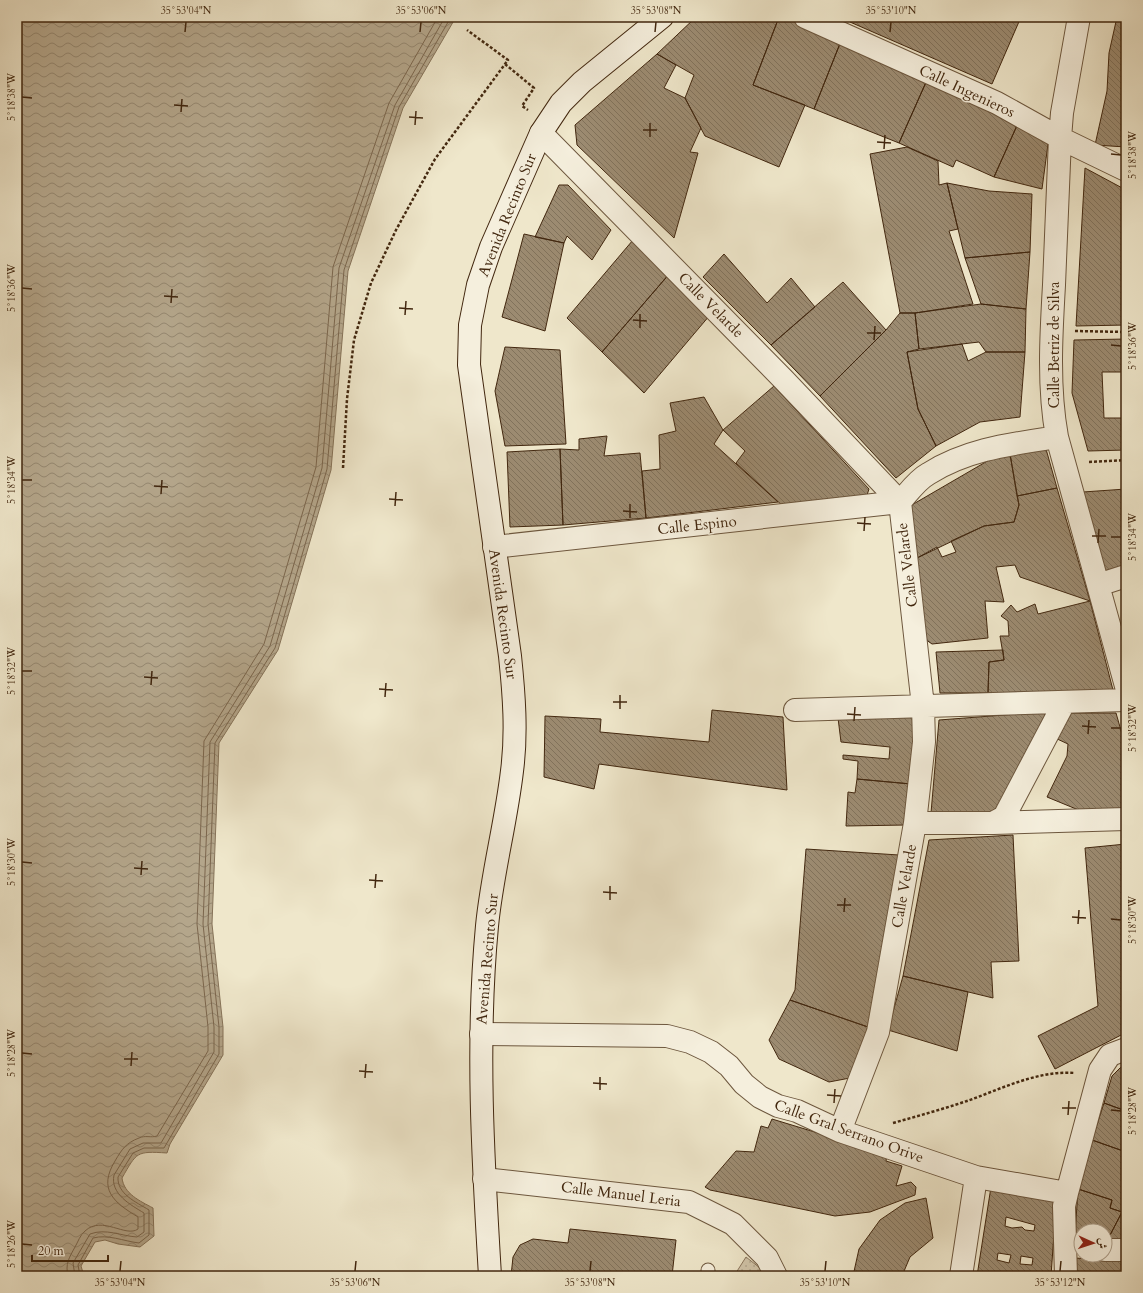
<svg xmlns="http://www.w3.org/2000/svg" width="1143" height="1293" viewBox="0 0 1143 1293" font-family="Cardo,Amiri,serif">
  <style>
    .grass { fill: url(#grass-dots); stroke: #8a765d }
    .water { fill: url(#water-waves); stroke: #867359 }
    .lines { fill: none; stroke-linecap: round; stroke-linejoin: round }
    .shore { stroke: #7b664d; stroke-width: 1 }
    .building { fill: url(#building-back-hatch); stroke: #42270f; fill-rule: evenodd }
    .lane-casing { stroke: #6d573e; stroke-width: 15 }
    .street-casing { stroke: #6d573e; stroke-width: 24 }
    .secondary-casing { stroke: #42270f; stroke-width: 24 }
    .path { stroke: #42270f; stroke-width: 2.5; stroke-dasharray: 3 2; stroke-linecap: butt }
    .lane { stroke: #f5efdd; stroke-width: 13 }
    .street { stroke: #f5efdd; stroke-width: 22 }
    .secondary { stroke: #f5efdd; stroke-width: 22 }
    .ticks { fill: none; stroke: #42270f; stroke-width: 1.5 }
    .labels { text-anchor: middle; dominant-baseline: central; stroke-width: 3; stroke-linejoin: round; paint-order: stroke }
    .street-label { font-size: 15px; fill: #42270f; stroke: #f5efdd }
    .neatline { fill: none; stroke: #42270f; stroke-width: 1.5 }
    .ticks-label { font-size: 10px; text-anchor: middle; fill: #42270f }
  </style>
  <defs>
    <pattern id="grass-dots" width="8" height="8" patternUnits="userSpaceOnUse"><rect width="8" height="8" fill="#d2c6ab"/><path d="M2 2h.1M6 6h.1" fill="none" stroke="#b6aa92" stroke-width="1.8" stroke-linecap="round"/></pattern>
    <pattern id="water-waves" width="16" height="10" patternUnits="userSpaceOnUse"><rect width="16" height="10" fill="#b4a68b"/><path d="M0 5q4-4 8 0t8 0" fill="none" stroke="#948770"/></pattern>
    <pattern id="building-back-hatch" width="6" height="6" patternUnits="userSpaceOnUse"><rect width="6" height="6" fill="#9c8b71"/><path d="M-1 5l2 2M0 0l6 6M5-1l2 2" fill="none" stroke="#81725b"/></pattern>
  </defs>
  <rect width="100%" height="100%" fill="#efe7cb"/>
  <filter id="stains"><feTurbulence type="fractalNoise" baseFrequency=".005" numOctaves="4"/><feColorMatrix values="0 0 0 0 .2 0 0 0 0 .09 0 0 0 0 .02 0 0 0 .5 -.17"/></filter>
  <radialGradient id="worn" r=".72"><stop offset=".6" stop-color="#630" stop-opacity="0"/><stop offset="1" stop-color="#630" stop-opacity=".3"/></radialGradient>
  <path class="grass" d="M746 1257 765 1272 767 1276H734Z"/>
  <path class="water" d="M17 17H456L403 108 348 271 331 470 278 650 219 743 212 924 223 1027V1055L170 1144 167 1153C136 1151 137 1152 122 1178 124 1194 140 1201 153 1208L154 1236 140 1247 118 1244 105 1240 95 1242 81 1266 84 1276H17Z"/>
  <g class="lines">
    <path class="shore" d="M68 1276C65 1264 69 1258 75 1247 78 1242 80 1235 85 1231 102 1215 126 1238 138 1229V1217C113 1202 98 1189 115 1161 122 1149 126 1143 139 1138 145 1135 151 1138 157 1136L208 1051V1027L197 924 204 741 264 644 316 467 333 267 389 103 438 17
      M75 1276 73 1263 90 1234C106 1228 121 1236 137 1237L144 1232V1213C131 1205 110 1194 114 1175L130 1149 143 1143H161L214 1052V1027L203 924 210 742 270 646 322 468 339 268 395 105 445 17
      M80 1276 78 1265 93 1238C108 1234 123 1241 139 1243L149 1235V1210C136 1202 117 1194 118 1177L133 1153 144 1148H164L219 1054V1027L208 924 215 743 275 648 327 469 344 270 399 107 451 17"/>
  </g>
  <path class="building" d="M696 17H779L753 85 805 105 779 167 705 136 685 98 694 75 657 54Z
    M779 17H792L841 41 814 109 753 85Z
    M852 17H1021L992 84 850 22Z
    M1117 17H1126V147L1095 145 1107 91 1109 53Z
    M841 41 927 80 899 143 814 109Z
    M657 54 676 65 664 88 685 98 701 128 690 152 698 153 674 238 577 145 575 125Z
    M927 80 1019 121 994 177 956 160 953 167 899 143Z
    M1019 121 1043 137 1048 144 1042 189 994 177Z
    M907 147 938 161 939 185 947 183 958 229 949 231 973 304 915 313H900L870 154Z
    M1085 168 1126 190V325L1076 326Z
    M947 183 989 191 1032 194 1030 252 965 258Z
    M559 185H568L611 230 592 260 567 236 564 243 535 237Z
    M524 234 564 243 545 331 502 317Z
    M633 240 670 273 602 352 567 318Z
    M1030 252 1026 309 981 304 965 258Z
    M724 254 767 303 791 278 815 307 771 345 703 277Z
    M670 273 710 315 644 393 602 352Z
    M843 282 886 330 820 396 771 345Z
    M981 304 1026 309 1025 352H986L979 342 919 349 915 313Z
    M900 313H915L919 349 907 352 918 409 936 446 896 478 820 396 886 330Z
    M1126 339V372H1102L1104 418H1126V450L1088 451 1072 393 1074 340Z
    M962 344 968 361 986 352H1025L1020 417 980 422 936 446 918 409 907 352Z
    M505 347 560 350 566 444 505 446 495 391Z
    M774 386 869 489 864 504 785 508 736 463 745 451 723 430Z
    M704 397 723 430 714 444 778 502 646 518 642 471 660 469 659 435 676 431 670 403Z
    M607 436 604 456 640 453 646 518 563 525 560 449 579 450V439Z
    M560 449 563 525 510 527 507 452Z
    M1046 449 1057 488 1017 496 1010 454Z
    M1010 454 1019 505 1014 522 984 526 917 558 910 506 996 456Z
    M1057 488 1090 601 1020 577 1015 565 996 567 1004 602 985 601 988 638 932 644 922 637 917 558 937 547 942 557 956 552 951 541 984 526 1014 522 1019 505 1017 496Z
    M1126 489V565L1101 572 1083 492Z
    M1090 601 1113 690 988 693 989 662 1004 660 1000 636H1009L1008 621 1001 616 1011 605 1017 612 1035 604 1038 614Z
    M1003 650 1004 660 989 662 988 693H940L936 652Z
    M712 710 783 717 787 790 599 764 594 789 544 777 545 716 601 719 600 732 709 742Z
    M1043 712 1048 719 993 814 931 813 939 720Z
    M1068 713H1116L1126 748V808L1081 811 1047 797 1067 756 1068 744 1053 737Z
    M918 715 911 784 857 779 858 761 843 759V755L889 759 890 747 841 742 838 718Z
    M857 779 911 784 906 825 846 826 848 792 855 793Z
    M1013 835 1019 961 991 962 993 998 903 976 929 840Z
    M1126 844V1007H1123L1125 1033 1055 1069 1038 1036 1098 1006 1085 848Z
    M806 849 899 855 868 1027 790 1000 795 990Z
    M903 976 968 992 957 1051 888 1030Z
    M790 1000 868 1027 850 1078 829 1082 779 1059 769 1040Z
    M1126 1065V1111L1104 1103 1112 1076 1120 1068Z
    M1104 1103 1126 1111V1152L1092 1140Z
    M772 1119 887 1154 886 1161 902 1166 896 1186 911 1182 916 1187 915 1195 870 1212 835 1216 710 1190 705 1187 736 1151 754 1152 761 1126 768 1128Z
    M1092 1140 1126 1152V1203L1122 1212 1110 1208 1112 1200 1078 1189Z
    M991 1187 1053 1199 1056 1205 1051 1276H977ZM1006 1217 1035 1225 1034 1231 1025 1230 1022 1227 1012 1228 1005 1226ZM998 1253 1011 1255 1009 1263 997 1260ZM1021 1256 1033 1258 1032 1265 1020 1264Z
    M1078 1189 1112 1200 1110 1208 1122 1212 1108 1239H1105V1231H1081V1237L1075 1236Z
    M926 1198 933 1238 910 1257 902 1276H853L859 1249 880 1220 905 1203Z
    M1126 1203V1240L1108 1239 1122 1212Z
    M570 1229 676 1240 672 1276H511L513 1257 520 1245 533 1239 568 1243Z
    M1073 1258 1126 1260V1276H1073Z"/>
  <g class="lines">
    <g class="lane-casing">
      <path id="lane" d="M708 1276V1270"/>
    </g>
    <g class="street-casing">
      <path id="street" d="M805 17 997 103 1060 138 1126 170
        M1079 17 1062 113 1060 138C1058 187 1056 236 1054 285 1051 336 1048 387 1057 437L1126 686
        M541 133 784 380 900 502 923 706 924 742 915 823 878 1032 840 1131
        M900 502C908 493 917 480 928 474 967 449 1012 444 1057 437
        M494 547 900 502
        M1098 585 1126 576
        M795 710 1126 700
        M915 823H993L1004 817 1064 703
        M993 823 1126 819
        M481 1034 667 1036 690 1042 711 1052 729 1066 744 1084 760 1097 778 1106 797 1111 840 1131 976 1177 1067 1193
        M484 1179 689 1202 733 1224 767 1258 776 1276
        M1105 1250H1126
        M961 1276 976 1177
        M1066 1276 1064 1206 1067 1193 1100 1070 1110 1055 1126 1049"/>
    </g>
    <g class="secondary-casing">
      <path id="secondary" d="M490 1276C483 1160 476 1042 487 926 492 874 506 823 512 771 517 733 514 694 510 656L469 365 470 325 478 285 491 247 541 133 561 103 582 82 662 17"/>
    </g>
    <path class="path" d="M505 64 534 88 522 106 528 110
      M1075 331 1126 332
      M1089 462 1126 460
      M343 468 347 399 354 340 371 283 396 230 435 159 508 60 467 30
      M893 1123C918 1116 943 1109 967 1101 1001 1089 1038 1070 1075 1073"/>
    <use href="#lane" class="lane"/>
    <use href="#street" class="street"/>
    <use href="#secondary" class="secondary"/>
  </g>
  <path class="ticks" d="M185 32 186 22M420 32 421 22M655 32 656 22M890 32 891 22M22 97 32 98M174 105 188 106M181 112 182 99M409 117 423 118M415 125 416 111M643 130H657M650 137V123M877 142 891 143M884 149 885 135M1111 154 1121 155M22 288 32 289M164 296 178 297M171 303 172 289M399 308 413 309M405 315 406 301M633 320 647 321M640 328V314M867 333H881M874 340 875 326M1111 345 1121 346M22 480H32M154 486 168 487M161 494 162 480M389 499 403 500M395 506 396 492M623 511 637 512M630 518V504M857 523 871 524M864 531 865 517M1092 536H1106M1111 537H1121M1098 543 1099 529M22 671H32M144 677 158 678M151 685 152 671M379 689 393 690M385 697 386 683M613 702H627M620 709V695M847 714 861 715M854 721 855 707M1082 726 1096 727M1111 728H1121M1088 734 1089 720M22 862 32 863M134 868 148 869M141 875 142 861M369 880 383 881M375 888 376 874M603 892 617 893M610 900V886M837 905H851M844 912 845 898M1072 917 1086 918M1111 919 1121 920M1078 924 1079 910M22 1053 32 1054M124 1059H138M131 1066 132 1052M359 1071 373 1072M365 1078 366 1064M593 1083 607 1084M600 1090V1077M827 1095 841 1096M834 1103 835 1089M1062 1108H1076M1111 1110 1121 1111M1068 1115 1069 1101M22 1244 32 1245M120 1271 121 1261M355 1271 356 1261M590 1271 591 1261M825 1271 826 1261M1060 1271 1061 1261"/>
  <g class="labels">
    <g class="street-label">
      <text transform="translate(967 91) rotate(25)">Calle Ingenieros</text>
      <text transform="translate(507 215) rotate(-68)">Avenida Recinto Sur</text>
      <text transform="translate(711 305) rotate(45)">Calle Velarde</text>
      <text transform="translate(1054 345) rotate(-90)">Calle Betriz de Silva</text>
      <text transform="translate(697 525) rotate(-6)">Calle Espino</text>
      <text transform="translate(907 565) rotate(-97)">Calle Velarde</text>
      <text transform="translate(503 614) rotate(82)">Avenida Recinto Sur</text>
      <text transform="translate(904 886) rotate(-80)">Calle Velarde</text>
      <text transform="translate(487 959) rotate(-85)">Avenida Recinto Sur</text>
      <text transform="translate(849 1131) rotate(20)">Calle Gral Serrano Orive</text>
      <text transform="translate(621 1194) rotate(7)">Calle Manuel Leria</text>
    </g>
  </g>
  <rect width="1143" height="1293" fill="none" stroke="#efe7cb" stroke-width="44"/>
  <g transform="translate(1093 1243) rotate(93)"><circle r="19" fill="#f5efdd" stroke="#ad9f8b"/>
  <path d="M0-3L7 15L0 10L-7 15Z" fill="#8f2418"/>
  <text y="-6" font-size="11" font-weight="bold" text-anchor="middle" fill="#42270f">ش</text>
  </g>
  <path d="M32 1255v6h76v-6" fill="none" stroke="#42270f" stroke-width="2"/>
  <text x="38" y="1255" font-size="12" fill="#42270f" stroke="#f5efdd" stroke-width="3" paint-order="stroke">20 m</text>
  <rect x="22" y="22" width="1099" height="1249" class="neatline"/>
  <g class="ticks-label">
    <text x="186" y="14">35°53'04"N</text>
    <text x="421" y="14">35°53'06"N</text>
    <text x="656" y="14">35°53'08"N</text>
    <text x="891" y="14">35°53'10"N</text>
    <text transform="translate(11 97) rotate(-90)" y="4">5°18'38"W</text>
    <text transform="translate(1132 155) rotate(-90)" y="4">5°18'38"W</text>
    <text transform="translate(11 288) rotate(-90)" y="4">5°18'36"W</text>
    <text transform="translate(1132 346) rotate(-90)" y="4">5°18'36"W</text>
    <text transform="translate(11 480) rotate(-90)" y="4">5°18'34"W</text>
    <text transform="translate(1132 537) rotate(-90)" y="4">5°18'34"W</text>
    <text transform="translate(11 671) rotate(-90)" y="4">5°18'32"W</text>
    <text transform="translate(1132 728) rotate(-90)" y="4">5°18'32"W</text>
    <text transform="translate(11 862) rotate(-90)" y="4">5°18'30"W</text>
    <text transform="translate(1132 920) rotate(-90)" y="4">5°18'30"W</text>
    <text transform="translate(11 1053) rotate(-90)" y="4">5°18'28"W</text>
    <text transform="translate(1132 1111) rotate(-90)" y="4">5°18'28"W</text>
    <text transform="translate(11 1244) rotate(-90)" y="4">5°18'26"W</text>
    <text x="120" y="1286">35°53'04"N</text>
    <text x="355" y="1286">35°53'06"N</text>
    <text x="590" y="1286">35°53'08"N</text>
    <text x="825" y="1286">35°53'10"N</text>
    <text x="1060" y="1286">35°53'12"N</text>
  </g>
  <rect width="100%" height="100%" filter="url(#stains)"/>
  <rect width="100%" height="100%" fill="url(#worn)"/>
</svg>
